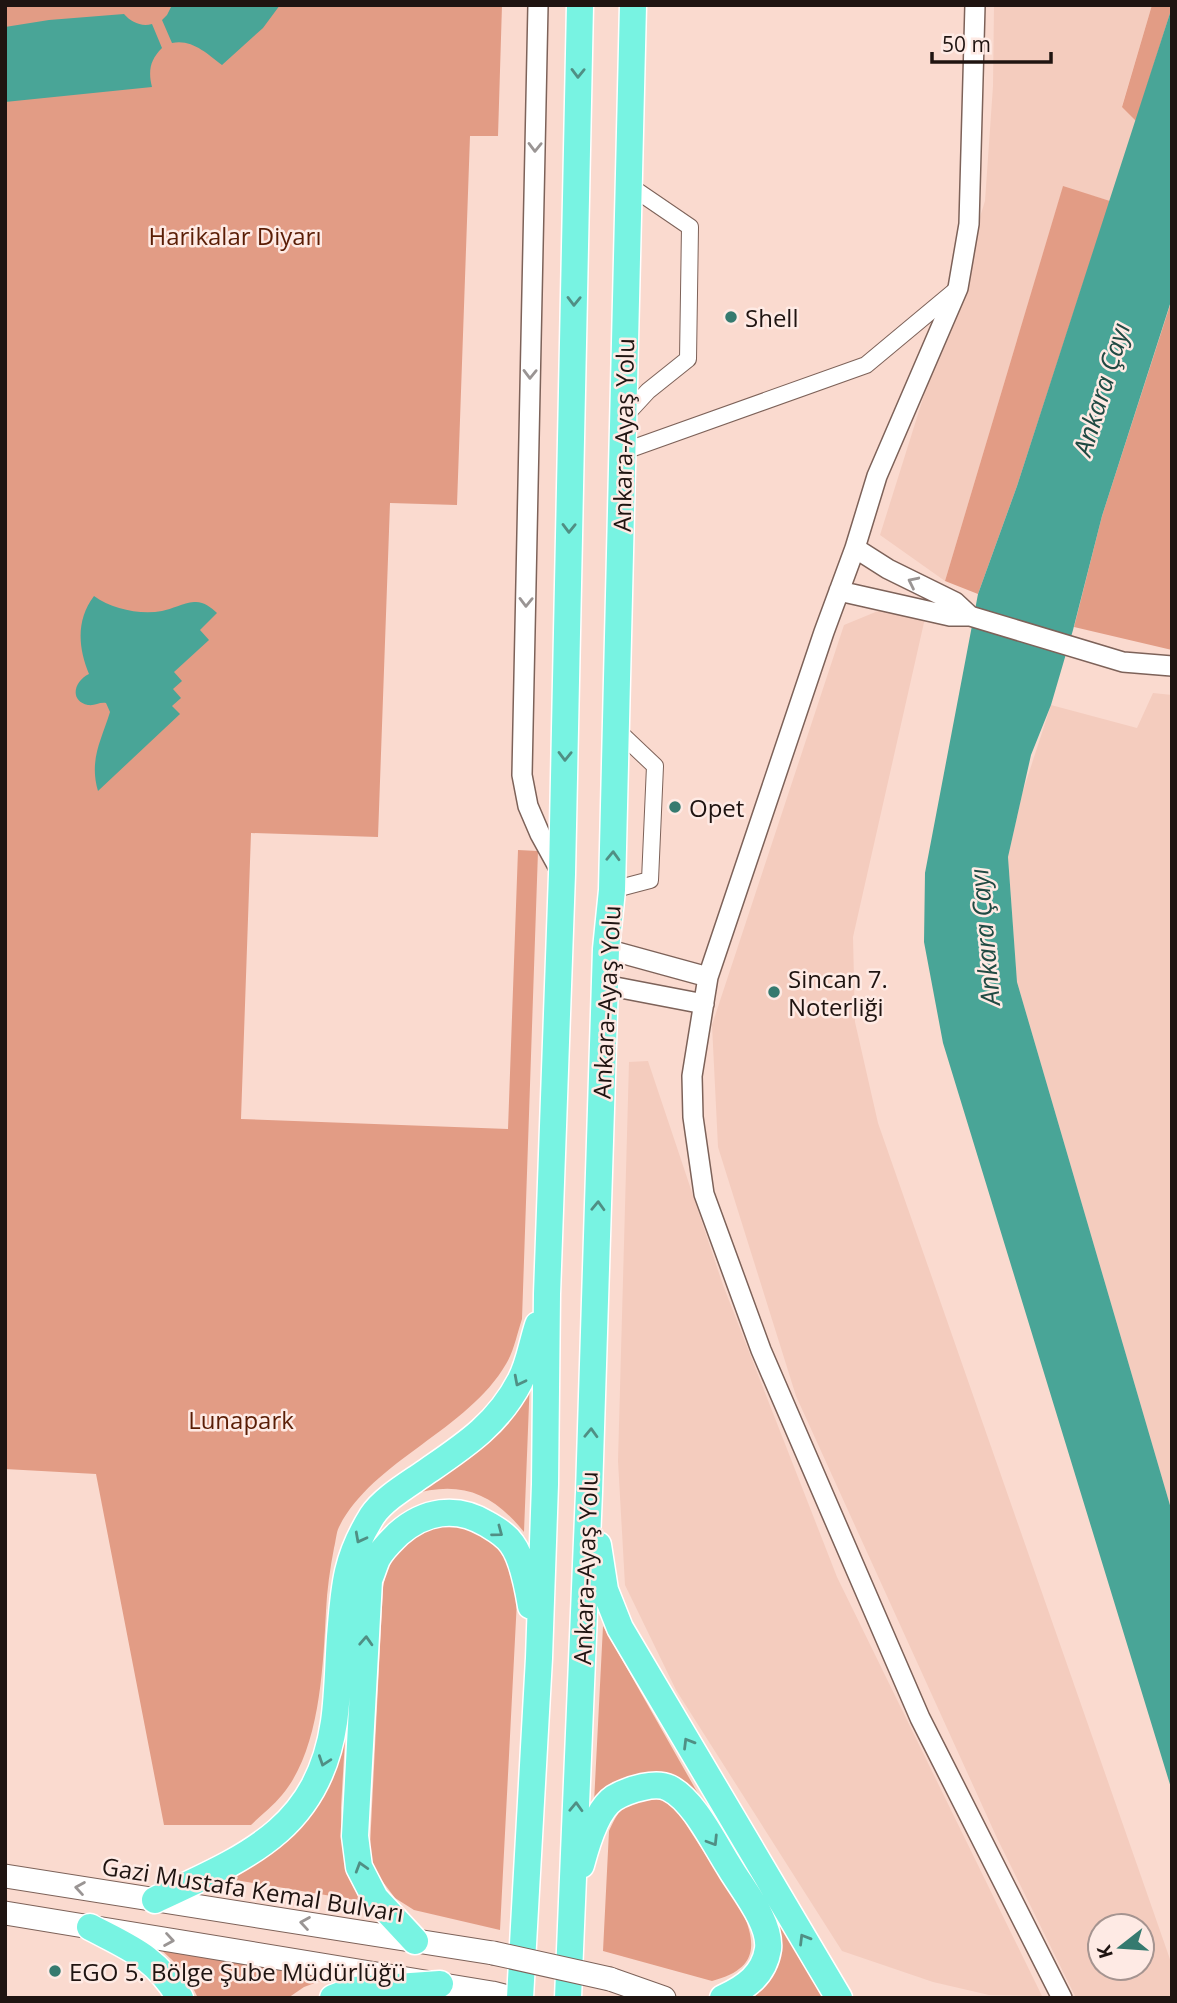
<svg xmlns="http://www.w3.org/2000/svg" width="1177" height="2003" viewBox="0 0 1177 2003" font-family="'Open Sans',sans-serif">
  <style>
    .built { fill: #f4ccbe; fill-rule: evenodd }
    .green { fill: #e29c85 }
    .water { fill: #49a597 }
    .lines { fill: none; stroke-linecap: round; stroke-linejoin: round }
    .minor-casing { stroke: #7d6259; stroke-width: 18 }
    .tertiary-casing { stroke: #7d6259; stroke-width: 22 }
    .secondary-casing { stroke: #7d6259; stroke-width: 25 }
    .trunk-casing { stroke: #fff; stroke-width: 29 }
    .minor { stroke: #fff; stroke-width: 16 }
    .tertiary { stroke: #fff; stroke-width: 19 }
    .secondary { stroke: #fff; stroke-width: 23 }
    .trunk { stroke: #78f3e2; stroke-width: 26 }
    .secondary-bridge-casing { stroke: #7d6259; stroke-width: 25; stroke-linecap: butt }
    .secondary-bridge { stroke: #fff; stroke-width: 23 }
    .oneway { stroke: #508f84 }
    .oneway2 { stroke: #9a9594 }
    .poi-dot { fill: #357a6f; stroke: #feeae4; stroke-width: 2.5 }
    .labels { text-anchor: middle; dominant-baseline: central; stroke-width: 5; stroke-linejoin: round; paint-order: stroke }
    .park-label { font-size: 24px; fill: #5a1d05; stroke: #feeae4 }
    .poi-label { font-size: 24px; fill: #1f1411; stroke: #feeae4; text-anchor: start }
    .street-label { font-size: 24px; fill: #1f1411; stroke: #feeae4 }
    .water-label { font-size: 26px; font-style: italic; fill: #204a43; stroke: #feeae4 }
  </style>
  <rect width="100%" height="100%" fill="#fadacf"/>
  <path class="built" d="M994 5H1152L1122 106 1136 121 1110 201 1063 187 945 581 880 535 985 201 993 86Z
    M878 611 925 618 853 937 855 1022 878 1123 1172 1965V1998H1076L997 1838 796 1396 718 1147 712 1025 844 625ZM1100 1926H1142V1968H1100Z
    M1153 693 1172 695V1512L1017 982 1008 857 1022 794 1051 705 1137 728Z
    M648 1061 723 1285 837 1577 1042 1996 989 1995 933 1982 842 1951 676 1690 625 1585 618 1461 629 1062Z"/>
  <path class="green" d="M5 5H502L498 136H470L457 505 390 503 378 837 251 833 241 1119 508 1129 518 850 538 851 522 1319C517 1334 514 1351 506 1364 468 1430 372 1461 339 1527 336 1533 336 1541 334 1548 330 1569 327 1589 326 1611 323 1668 320 1750 282 1795 273 1806 261 1815 251 1825H164L96 1474 5 1469Z
    M1152 5H1172V7L1136 121 1122 107Z
    M1063 186 1110 201 1017 486 978 594 945 581Z
    M1172 299V650L1074 627 1102 516Z
    M530 1378 524 1532C492 1492 459 1480 410 1495Z
    M461 1524C470 1528 490 1535 497 1541 509 1553 515 1585 517 1600L500 1930 414 1910 395 1898 377 1874 371 1860 370 1846 383 1587 389 1559 402 1544 431 1527Z
    M603 1626 717 1827 686 1791 594 1803Z
    M346 1722 341 1808 342 1841 350 1869 367 1902 218 1877 251 1859Z
    M650 1798H661L676 1809 743 1913C759 1950 753 1970 712 1981L603 1951 609 1831C621 1805 623 1806 650 1798Z
    M771 1911 828 1998H752L765 1983Z
    M156 1945 339 1974 304 1987 288 1998H198L185 1972Z"/>
  <path class="water" d="M172 5H280L263 28 222 65C206 53 192 39 172 43L162 20 167 15Z
    M1172 7V298L1102 516 1073 630 1051 705 1031 755 1008 857 1017 982 1172 1512V1791L943 1043 924 942 925 873 978 594 1017 486Z
    M124 14C131 22 141 27 152 24L162 48C150 60 148 71 152 87L5 102V27L49 20Z
    M94 596C112 609 140 615 162 611 172 609 183 603 194 602 203 601 211 607 217 613L200 630 209 640 174 672 182 681 173 689 181 698 172 706 180 714 98 791C89 760 101 741 110 712L106 703C99 702 95 706 88 705 69 701 74 681 89 674 78 647 76 620 94 596Z"/>
  <g class="lines">
    <g class="minor-casing">
      <path id="minor" d="M624 417 648 391 688 359 690 227 630 186
        M622 452 866 365 956 290
        M612 890 650 880 655 766 617 730"/>
    </g>
    <g class="tertiary-casing">
      <path id="tertiary" d="M538 5 522 775 528 806 540 834 562 874
        M975 5 969 224 958 288 877 476 855 548 824 632 708 977 692 1076 693 1117 704 1194 761 1350 920 1718 1062 1998
        M855 548 888 569 955 602 970 616
        M839 591 950 616H970L1123 662 1172 666
        M606 949 708 977
        M605 985 704 1004"/>
    </g>
    <g class="secondary-casing">
      <path id="secondary" d="M5 1876 493 1953
        M5 1913 492 1993 512 1998
        M610 1979 664 1998"/>
    </g>
    <g class="trunk-casing">
      <path id="trunk" d="M598 1545 605 1590 620 1628 839 1998
        M581 1865C586 1846 597 1809 614 1798 622 1793 634 1789 643 1787 652 1785 661 1784 669 1788 694 1800 715 1845 730 1868 743 1890 771 1923 768 1949 764 1975 745 1988 723 1998
        M155 1900C244 1858 318 1831 334 1722 338 1694 338 1665 340 1637 344 1588 345 1559 372 1516 383 1499 409 1484 426 1472 464 1446 498 1424 520 1381 529 1365 532 1343 538 1325
        M90 1927C130 1948 156 1957 180 1998
        M415 1941 375 1898 359 1867 355 1836 369 1580C372 1573 374 1566 377 1559 382 1549 390 1542 398 1534 424 1511 456 1505 487 1524 497 1530 506 1535 512 1544 523 1559 528 1588 531 1606
        M333 1998 354 1990 440 1984
        M520 1998 539 1658 545 1484 547 1294 562 874 580 5
        M568 1998 589 1492 606 949 612 890 633 5"/>
    </g>
    <use href="#minor" class="minor"/>
    <use href="#tertiary" class="tertiary"/>
    <use href="#secondary" class="secondary"/>
    <use href="#trunk" class="trunk"/>
    <g class="secondary-bridge-casing">
      <path id="secondary-bridge" d="M493 1953 610 1979"/>
    </g>
    <use href="#secondary-bridge" class="secondary-bridge"/>
  </g>
  <defs><path id="oneway-chevron" d="M-2-3.5L2.5 0L-2 3.5" fill="none" stroke-width="1.6" stroke-linecap="round" stroke-linejoin="round" transform="scale(1.75)"/></defs>
  <g class="oneway">
    <use href="#oneway-chevron" transform="translate(578 73) rotate(91)"/>
    <use href="#oneway-chevron" transform="translate(574 301) rotate(91)"/>
    <use href="#oneway-chevron" transform="translate(569 528) rotate(91)"/>
    <use href="#oneway-chevron" transform="translate(565 756) rotate(91)"/>
    <use href="#oneway-chevron" transform="translate(613 856) rotate(-88)"/>
    <use href="#oneway-chevron" transform="translate(598 1206) rotate(-88)"/>
    <use href="#oneway-chevron" transform="translate(519 1381) rotate(117)"/>
    <use href="#oneway-chevron" transform="translate(591 1433) rotate(-88)"/>
    <use href="#oneway-chevron" transform="translate(498 1532) rotate(37)"/>
    <use href="#oneway-chevron" transform="translate(360 1538) rotate(118)"/>
    <use href="#oneway-chevron" transform="translate(366 1641) rotate(-87)"/>
    <use href="#oneway-chevron" transform="translate(688 1743) rotate(-121)"/>
    <use href="#oneway-chevron" transform="translate(324 1761) rotate(109)"/>
    <use href="#oneway-chevron" transform="translate(576 1807) rotate(-88)"/>
    <use href="#oneway-chevron" transform="translate(713 1841) rotate(58)"/>
    <use href="#oneway-chevron" transform="translate(361 1867) rotate(-107)"/>
    <use href="#oneway-chevron" transform="translate(804 1939) rotate(-121)"/>
  </g>
  <g class="oneway2">
    <use href="#oneway-chevron" transform="translate(535 147) rotate(91)"/>
    <use href="#oneway-chevron" transform="translate(530 374) rotate(91)"/>
    <use href="#oneway-chevron" transform="translate(913 582) rotate(-154)"/>
    <use href="#oneway-chevron" transform="translate(526 602) rotate(91)"/>
    <use href="#oneway-chevron" transform="translate(80 1888) rotate(-171)"/>
    <use href="#oneway-chevron" transform="translate(305 1923) rotate(-171)"/>
    <use href="#oneway-chevron" transform="translate(169 1940) rotate(9)"/>
  </g>
  <g class="poi-dot">
    <circle cx="731" cy="317" r="7"/>
    <circle cx="675" cy="807" r="7"/>
    <circle cx="774" cy="992" r="7"/>
    <circle cx="55" cy="1971" r="7"/>
  </g>
  <g class="labels">
    <g class="park-label">
      <text x="235" y="235">Harikalar Diyarı</text>
      <text x="241" y="1419">Lunapark</text>
    </g>
    <g class="poi-label">
      <text x="745" y="317">Shell</text>
      <text x="689" y="807">Opet</text>
      <text x="788" y="978">Sincan 7.<tspan x="788" dy="28">Noterliği</tspan></text>
      <text x="69" y="1971">EGO 5. Bölge Şube Müdürlüğü</text>
    </g>
    <g class="street-label">
      <text transform="translate(623 435) rotate(-89)">Ankara-Ayaş Yolu</text>
      <text transform="translate(606 1002) rotate(-87)">Ankara-Ayaş Yolu</text>
      <text transform="translate(585 1568) rotate(-88)">Ankara-Ayaş Yolu</text>
      <text transform="translate(253 1889) rotate(9)">Gazi Mustafa Kemal Bulvarı</text>
    </g>
    <g class="water-label">
      <text transform="translate(1101 389) rotate(-73)">Ankara Çayı</text>
      <text transform="translate(984 937) rotate(-95)">Ankara Çayı</text>
    </g>
  </g>
  <rect width="1177" height="2003" fill="none" stroke="#1f1411" stroke-width="14"/>
  <g transform="translate(1121 1947) rotate(253)"><circle r="33" fill="#feeae4" stroke="#a59490" stroke-width="2"/>
  <path d="M0-5L12 26L0 18L-12 26Z" fill="#357a6f"/>
  <text y="-10" font-size="19" font-weight="bold" text-anchor="middle" fill="#1f1411">K</text>
  </g>
  <path d="M932 52v10h119v-10" fill="none" stroke="#1f1411" stroke-width="3.5"/>
  <text x="942" y="52" font-size="21" fill="#1f1411" stroke="#feeae4" stroke-width="5" paint-order="stroke">50 m</text>
</svg>
